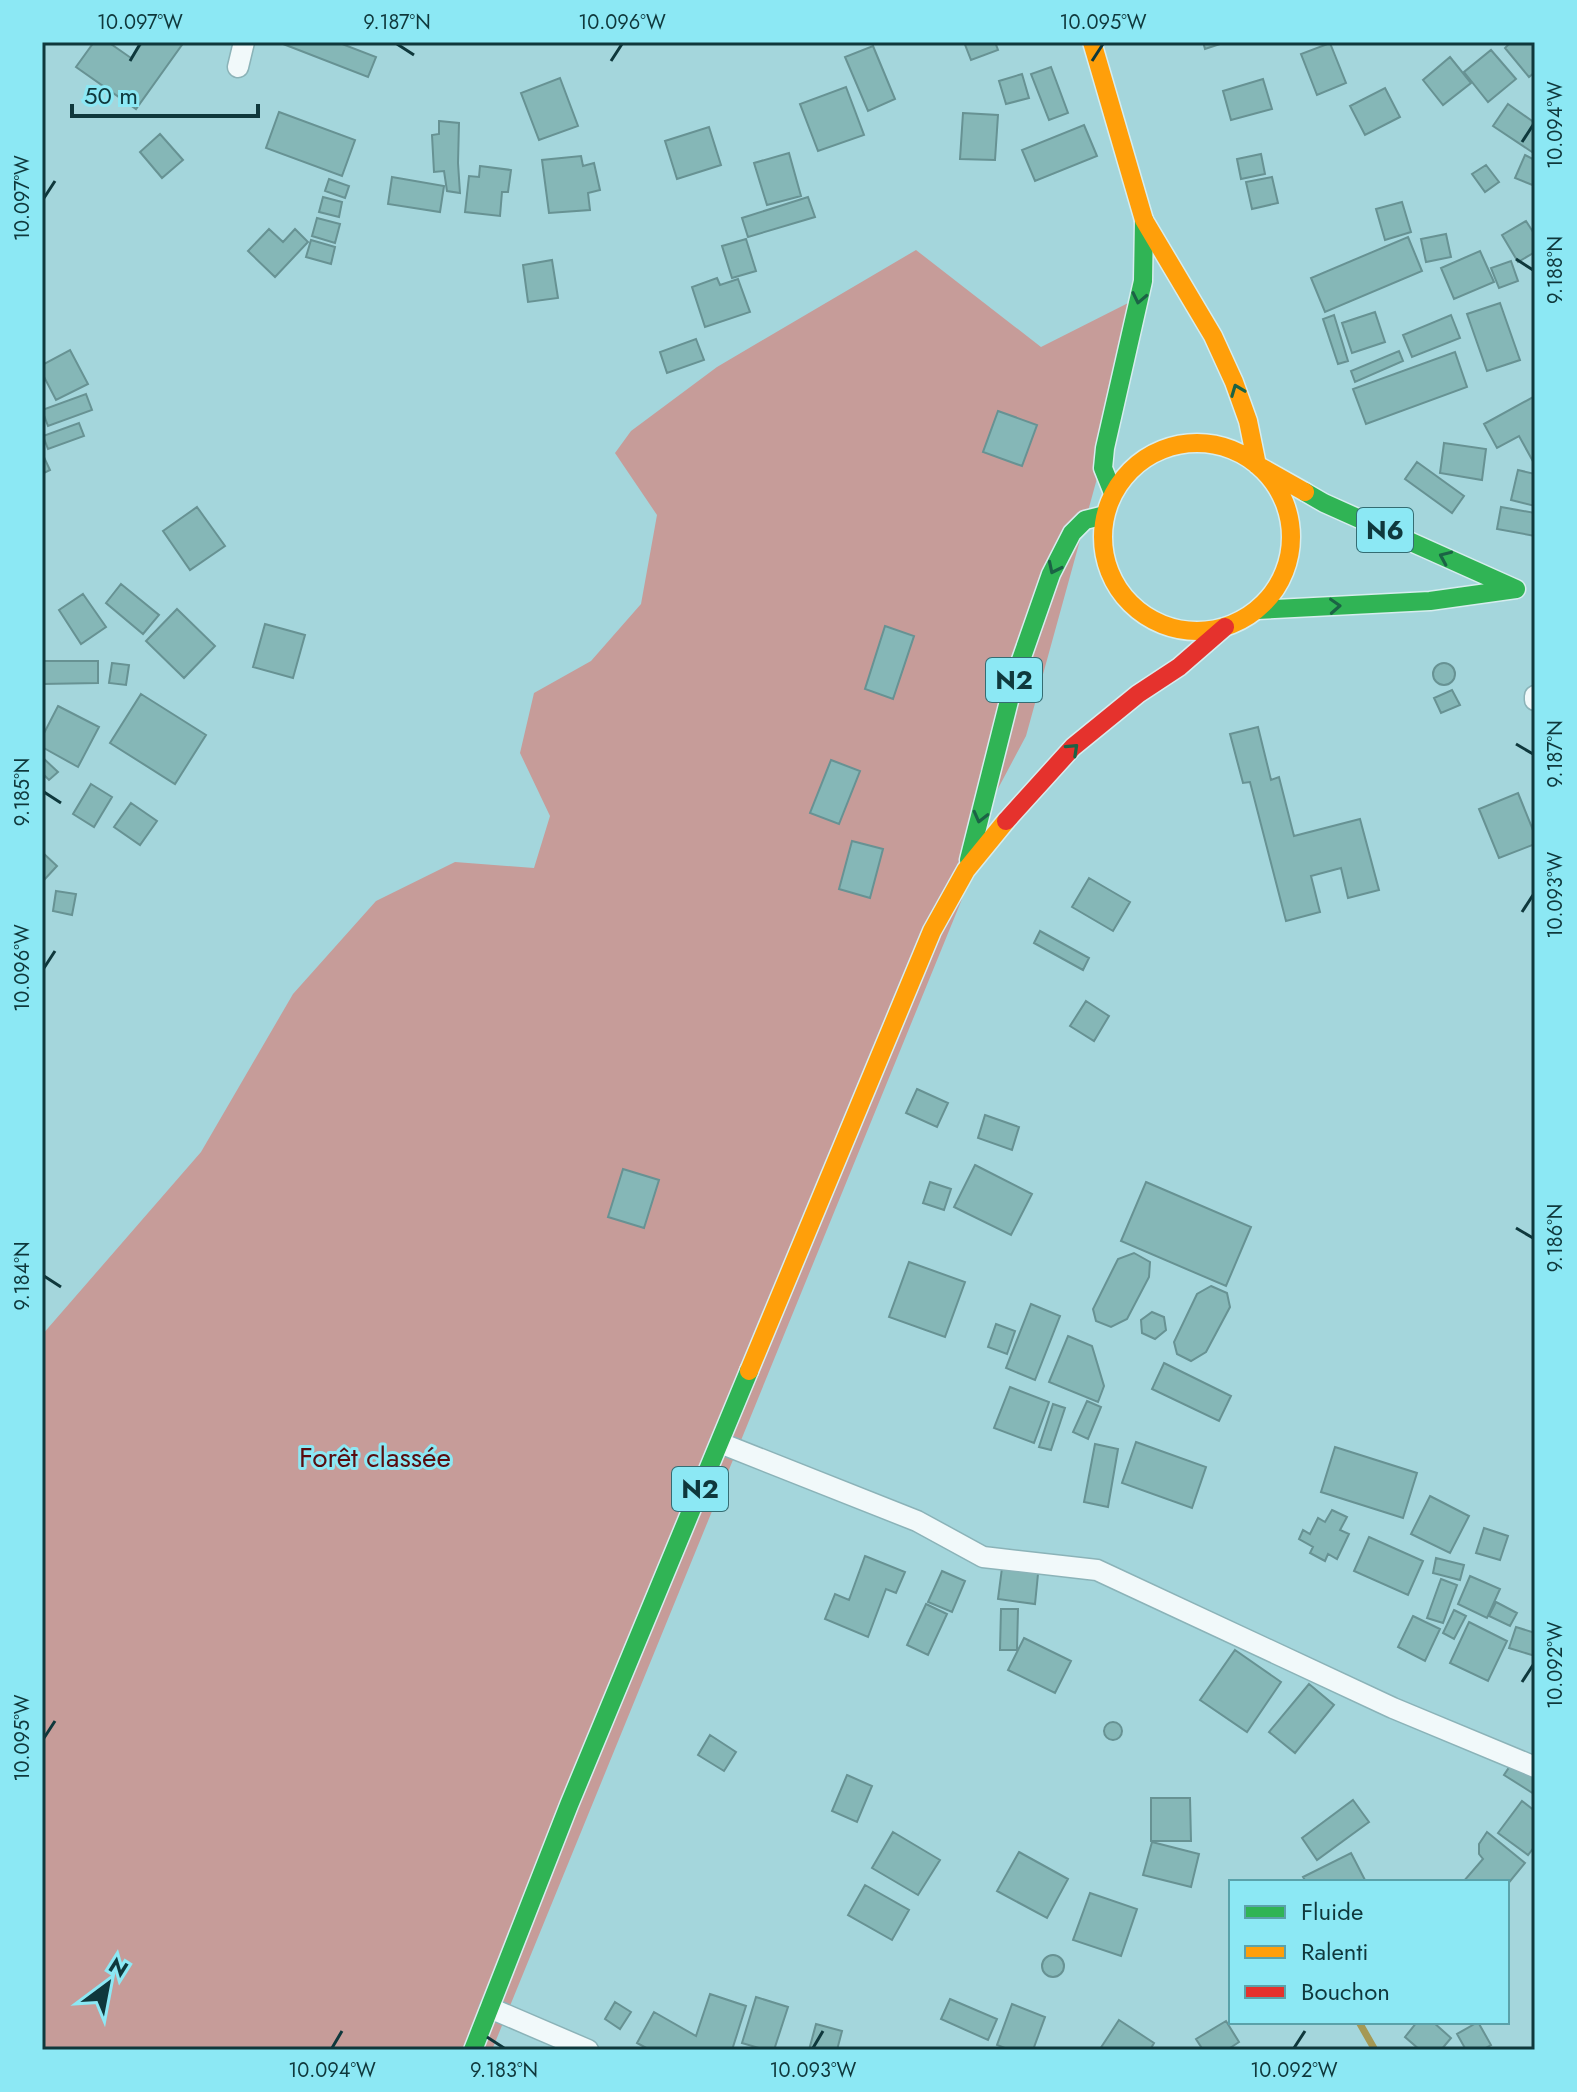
<svg xmlns="http://www.w3.org/2000/svg" width="1577" height="2092" viewBox="0 0 1577 2092" font-family="Jost,sans-serif">
  <style>
    .forest { fill: #c69c99 }
    .lines { fill: none; stroke-linecap: round; stroke-linejoin: round }
    .stream { stroke: #a59954; stroke-width: 7 }
    .building { fill: #85b7b7; stroke: #679293; stroke-width: 2 }
    .street-casing { stroke: #8bb3b8; stroke-width: 23 }
    .fast-casing { stroke: #d6edef; stroke-width: 21 }
    .slow-casing { stroke: #d6edef; stroke-width: 21 }
    .jam-casing { stroke: #d6edef; stroke-width: 21 }
    .street { stroke: #f1f9fa; stroke-width: 20 }
    .fast { stroke: #30b455; stroke-width: 18 }
    .slow { stroke: #ff9f0a; stroke-width: 18 }
    .jam { stroke: #e5322d; stroke-width: 18 }
    .oneway { stroke: #1b6345 }
    .ticks { fill: none; stroke: #0f383c; stroke-width: 3 }
    .labels { text-anchor: middle; dominant-baseline: central; stroke-width: 6; stroke-linejoin: round; paint-order: stroke }
    .shield { fill: #8ce8f4; stroke: #346d73; stroke-width: 2 }
    .shield-label { font-size: 26px; font-weight: bold; fill: #0f383c }
    .park-label { font-size: 28px; fill: #590d0f; stroke: #8ce8f4 }
    .neatline { fill: none; stroke: #0f383c; stroke-width: 3 }
    .ticks-label { font-size: 20px; text-anchor: middle; fill: #0f383c }
  </style>
  <rect width="100%" height="100%" fill="#a4d6dc"/>
  <path class="forest" d="M916 250 1041 347 1146 294 1128 366 1026 736 969 843 962 899 492 2050H42V1335L201 1152 293 994 376 901 455 862 534 868 550 816 520 753 534 693 591 661 641 604 657 515 615 453 631 431 717 367Z"/>
  <g class="lines">
    <path class="stream" d="M1359 2022 1375 2050"/>
  </g>
  <path class="building" d="M94 42H108L131 58 143 42H184L136 109 76 67Z
    M278 42H337L376 57 368 77Z
    M964 42H995L998 50 971 60Z
    M1203 42H1226L1205 49Z
    M1511 42H1535V72L1529 77 1505 48Z
    M1330 43 1346 83 1317 95 1301 54Z
    M873 46 895 99 868 111 845 57Z
    M1491 50 1516 79 1488 102 1464 72Z
    M1450 57 1471 83 1443 105 1423 80Z
    M1051 67 1068 113 1049 120 1031 74Z
    M1022 74 1029 98 1006 104 999 81Z
    M560 78 578 126 539 140 521 93Z
    M1263 79 1272 109 1231 120 1223 91Z
    M846 87 864 135 818 151 800 104Z
    M1385 88 1400 117 1365 135 1350 106Z
    M1508 104 1535 123V149L1532 152 1493 126Z
    M279 112 355 140 342 176 266 148Z
    M963 113 998 115 995 160 960 159Z
    M439 121 459 123 458 163 460 193 447 191 444 171 434 172 432 135 439 134Z
    M1084 125 1097 156 1035 181 1022 150Z
    M709 127 721 165 677 179 665 141Z
    M160 134 183 160 162 178 140 152Z
    M789 153 801 196 767 205 754 163Z
    M1261 154 1265 174 1241 179 1237 159Z
    M1525 155 1535 160V186L1515 178Z
    M581 156 583 166 594 163 600 190 588 193 590 210 549 213 542 160Z
    M1486 165 1499 182 1485 192 1472 174Z
    M480 166 511 170 508 192H502L500 216 465 212 469 176 479 177Z
    M392 177 444 186 440 212 388 204Z
    M1272 177 1278 203 1252 209 1246 182Z
    M329 179 349 186 345 198 325 191Z
    M323 197 342 202 339 217 319 212Z
    M808 197 815 217 748 237 742 218Z
    M1402 202 1411 232 1385 240 1376 209Z
    M317 218 340 224 335 243 312 236Z
    M1526 221 1535 235V252L1518 262 1502 235Z
    M269 229 283 242 295 229 308 242 275 277 248 251Z
    M1446 234 1451 257 1426 262 1421 239Z
    M1408 237 1422 271 1325 312 1311 278Z
    M746 239 756 271 732 278 722 246Z
    M311 240 335 247 331 264 306 257Z
    M1480 251 1494 282 1454 299 1441 268Z
    M552 260 558 298 528 302 523 265Z
    M1511 261 1518 281 1499 288 1491 268Z
    M717 278 720 285 738 279 750 312 705 327 692 287Z
    M1500 303 1520 360 1487 371 1467 314Z
    M1375 312 1385 342 1352 353 1342 323Z
    M1334 315 1348 361 1338 364 1323 319Z
    M1451 315 1460 338 1412 357 1403 335Z
    M696 339 704 360 667 373 660 352Z
    M70 350 88 384 56 400 42 373V365Z
    M1399 351 1403 361 1355 382 1351 371Z
    M1455 352 1467 387 1366 424 1353 389Z
    M86 394 92 410 48 426 42 410Z
    M1535 396V465L1519 436 1497 448 1484 424Z
    M998 411 1037 425 1022 466 983 452Z
    M79 423 84 436 48 449 43 436Z
    M1444 443 1486 449 1482 480 1440 473Z
    M42 453 50 470 42 474Z
    M1417 462 1464 496 1452 513 1405 479Z
    M1518 470 1535 474V506L1511 500Z
    M197 507 225 546 190 570 163 531Z
    M1501 507 1535 513V536L1497 529Z
    M121 584 159 615 143 634 106 603Z
    M83 594 106 627 81 644 59 610Z
    M177 609 215 646 184 678 146 641Z
    M265 624 305 635 293 678 253 667Z
    M885 626 914 636 893 699 865 689Z
    M42 661H98V683L42 684Z
    M1433 674a11 11 0 1 1 22 0a11 11 0 1 1-22 0Z
    M112 663 129 665 126 685 109 683Z
    M1452 690 1460 705 1441 713 1434 698Z
    M141 694 206 735 175 784 110 743Z
    M58 706 99 727 78 767 42 747V737Z
    M1258 727 1271 780 1279 777 1294 836 1360 819 1379 890 1348 898 1341 868 1311 876 1320 912 1286 921 1250 782 1243 783 1230 734Z
    M42 757 58 772 49 780 42 773Z
    M831 760 860 771 839 824 810 813Z
    M91 784 112 797 94 827 73 814Z
    M1518 793 1535 835V844L1499 858 1479 809Z
    M131 803 157 821 140 845 114 827Z
    M852 841 883 849 870 898 839 889Z
    M42 852 57 866 44 880 42 878Z
    M1089 878 1130 902 1113 931 1072 907Z
    M56 891 76 894 72 915 53 911Z
    M1040 931 1089 958 1083 970 1034 943Z
    M1086 1001 1109 1016 1094 1041 1070 1026Z
    M917 1089 948 1103 937 1127 906 1113Z
    M985 1115 1019 1127 1012 1150 978 1138Z
    M975 1165 1032 1194 1011 1235 954 1207Z
    M623 1169 659 1180 644 1228 608 1217Z
    M930 1182 951 1189 944 1210 923 1203Z
    M1146 1182 1251 1227 1226 1286 1121 1241Z
    M1134 1253 1150 1262 1149 1277 1127 1319 1111 1327 1096 1321 1093 1309 1118 1259Z
    M909 1262 965 1282 945 1337 889 1317Z
    M1211 1286 1227 1293 1230 1307 1206 1352 1191 1361 1177 1354 1174 1342 1197 1294Z
    M1031 1304 1060 1316 1035 1380 1006 1368Z
    M1152 1312 1164 1317 1166 1330 1155 1339 1142 1333 1141 1320Z
    M996 1324 1015 1331 1007 1354 988 1347Z
    M1068 1336 1092 1346 1104 1386 1098 1402 1049 1382Z
    M1164 1363 1231 1396 1219 1421 1152 1389Z
    M1010 1387 1049 1402 1034 1443 994 1428Z
    M1087 1401 1101 1407 1088 1439 1073 1432Z
    M1053 1404 1065 1408 1051 1450 1039 1447Z
    M1136 1442 1206 1467 1192 1508 1122 1483Z
    M1095 1444 1118 1449 1108 1507 1084 1502Z
    M1335 1447 1417 1473 1403 1518 1321 1492Z
    M1430 1496 1469 1516 1450 1553 1411 1534Z
    M1332 1510 1347 1517 1340 1530 1349 1534 1337 1559 1328 1554 1325 1561 1310 1553 1313 1547 1299 1539 1303 1530 1310 1534 1318 1518 1325 1522Z
    M1484 1528 1508 1536 1500 1560 1476 1553Z
    M1369 1537 1423 1561 1408 1595 1354 1571Z
    M865 1556 905 1572 896 1593 886 1589 868 1637 825 1619 835 1594 849 1600Z
    M1436 1558 1464 1565 1460 1580 1433 1573Z
    M1003 1560 1039 1564 1035 1604 998 1599Z
    M942 1571 965 1581 952 1612 928 1602Z
    M1470 1576 1500 1589 1487 1618 1458 1604Z
    M1441 1579 1457 1585 1443 1623 1427 1618Z
    M1496 1602 1517 1613 1510 1626 1489 1616Z
    M926 1604 947 1614 928 1655 907 1645Z
    M1001 1609H1018L1017 1650H1000Z
    M1454 1610 1466 1616 1454 1639 1443 1633Z
    M1413 1616 1440 1629 1425 1661 1398 1647Z
    M1469 1622 1507 1641 1488 1681 1450 1663Z
    M1516 1627 1535 1633V1656L1509 1648Z
    M1024 1638 1071 1661 1055 1693 1008 1670Z
    M1235 1650 1281 1682 1247 1732 1200 1700Z
    M1309 1684 1334 1705 1295 1753 1269 1732Z
    M1104 1731a9 9 0 1 1 18 0a9 9 0 1 1-18 0Z
    M710 1735 736 1752 724 1771 698 1755Z
    M1512 1763 1535 1778 1534 1794 1504 1775Z
    M847 1775 872 1786 857 1822 832 1811Z
    M1151 1798H1190L1191 1841H1151Z
    M1353 1800 1369 1822 1317 1860 1302 1838Z
    M1522 1801 1535 1811V1846L1528 1855 1498 1833Z
    M893 1832 940 1860 918 1895 872 1868Z
    M1487 1832 1525 1863 1507 1885V1882H1463L1483 1859 1479 1854V1844Z
    M1152 1842 1199 1854 1191 1887 1143 1875Z
    M1019 1852 1068 1879 1047 1918 997 1891Z
    M1351 1853 1366 1882H1306L1303 1877Z
    M865 1885 909 1910 892 1940 848 1915Z
    M1090 1893 1137 1909 1121 1956 1073 1940Z
    M1042 1966a11 11 0 1 1 22 0a11 11 0 1 1-22 0Z
    M710 1994 746 2006 732 2050H650L637 2043 654 2012 696 2036Z
    M756 1997 788 2007 774 2050H766L742 2043Z
    M950 1999 997 2019 988 2040 941 2019Z
    M615 2002 631 2012 620 2029 605 2019Z
    M1012 2004 1045 2017 1033 2050H1010L997 2045Z
    M1119 2020 1154 2043 1150 2050 1100 2049Z
    M1226 2021 1239 2042 1227 2050H1203L1196 2039Z
    M1417 2022H1433L1451 2038 1441 2050H1420L1405 2037Z
    M1478 2022 1491 2045 1482 2050H1466L1457 2034Z
    M816 2024 842 2031 837 2050H809Z"/>
  <g class="lines">
    <g class="street-casing">
      <path id="street" d="M238 67 244 42
        M1535 696V700
        M720 1443 917 1521 983 1557 1097 1570 1393 1708 1535 1767
        M490 2008 588 2050"/>
    </g>
    <g class="fast-casing">
      <path id="fast" d="M1305 492 1324 503 1516 589
        M1113 493 1103 468 1105 448 1143 281 1144 220
        M1257 610 1430 601 1516 589
        M969 860 1015 677 1051 574 1072 533 1085 520 1105 515
        M473 2050 569 1805 749 1371"/>
    </g>
    <g class="slow-casing">
      <path id="slow" d="M1092 42 1144 220 1213 336 1234 382 1248 421 1257 465 1305 492
        M1103 537a94 94 0 1 1 188 0a94 94 0 1 1-188 0Z
        M749 1371 932 931 966 870 1006 821"/>
    </g>
    <g class="jam-casing">
      <path id="jam" d="M1006 821 1073 747 1138 694 1179 667 1225 627"/>
    </g>
    <use href="#street" class="street"/>
    <use href="#fast" class="fast"/>
    <use href="#slow" class="slow"/>
    <use href="#jam" class="jam"/>
  </g>
  <defs><path id="oneway-chevron" d="M-2-3.5L2.5 0L-2 3.5" fill="none" stroke-width="1.6" stroke-linecap="round" stroke-linejoin="round" transform="scale(2)"/></defs>
  <g class="oneway">
    <use href="#oneway-chevron" transform="translate(1139 298) rotate(102)"/>
    <use href="#oneway-chevron" transform="translate(1237 390) rotate(-111)"/>
    <use href="#oneway-chevron" transform="translate(1445 557) rotate(-156)"/>
    <use href="#oneway-chevron" transform="translate(1054 568) rotate(116)"/>
    <use href="#oneway-chevron" transform="translate(1335 606) rotate(-3)"/>
    <use href="#oneway-chevron" transform="translate(1073 749) rotate(-43)"/>
    <use href="#oneway-chevron" transform="translate(980 817) rotate(104)"/>
  </g>
  <path class="ticks" d="M397 44 414 55M130 61 140 44M611 61 622 44M1092 61 1103 44M1522 142 1533 125M44 198 55 181M1516 259 1533 270M1516 744 1533 754M44 792 61 803M1522 912 1533 895M44 968 55 951M1516 1228 1533 1238M44 1276 61 1287M1522 1682 1533 1665M44 1738 55 1721M487 2037 504 2048M332 2048 342 2031M813 2048 823 2031M1294 2048 1305 2031"/>
  <g class="labels">
    <g class="shield">
      <rect x="1357" y="508" width="56" height="44" rx="6"/>
      <rect x="986" y="658" width="56" height="44" rx="6"/>
      <rect x="672" y="1467" width="56" height="44" rx="6"/>
    </g>
    <g class="shield-label">
      <text x="1385" y="530">N6</text>
      <text x="1014" y="680">N2</text>
      <text x="700" y="1489">N2</text>
    </g>
    <g class="park-label">
      <text x="375" y="1457">Forêt classée</text>
    </g>
  </g>
  <rect width="1577" height="2092" fill="none" stroke="#8ce8f4" stroke-width="88"/>
  <rect x="1229" y="1880" width="280" height="144" fill="#8ce8f4" stroke="#5aa2aa" stroke-width="2"/>
  <rect x="1245" y="1906" width="40" height="12" fill="#30b455" stroke="#5aa2aa" stroke-width="2"/>
  <text x="1301" y="1920" font-size="24" fill="#0f383c">Fluide</text>
  <rect x="1245" y="1946" width="40" height="12" fill="#ff9f0a" stroke="#5aa2aa" stroke-width="2"/>
  <text x="1301" y="1960" font-size="24" fill="#0f383c">Ralenti</text>
  <rect x="1245" y="1986" width="40" height="12" fill="#e5322d" stroke="#5aa2aa" stroke-width="2"/>
  <text x="1301" y="2000" font-size="24" fill="#0f383c">Bouchon</text>
  <g transform="translate(108 1984) rotate(32)" stroke="#8ce8f4" stroke-width="6" paint-order="stroke">
  <path d="M0-6L14 30L0 20L-14 30Z" fill="#0f383c"/>
  <text y="-12" font-size="22" font-weight="bold" text-anchor="middle" fill="#0f383c">N</text>
  </g>
  <path d="M72 104v12h186v-12" fill="none" stroke="#0f383c" stroke-width="4"/>
  <text x="84" y="104" font-size="24" fill="#0f383c" stroke="#8ce8f4" stroke-width="6" paint-order="stroke">50 m</text>
  <rect x="44" y="44" width="1489" height="2004" class="neatline"/>
  <g class="ticks-label">
    <text x="140" y="29">10.097°W</text>
    <text x="397" y="29">9.187°N</text>
    <text x="622" y="29">10.096°W</text>
    <text x="1103" y="29">10.095°W</text>
    <text transform="translate(1555 125) rotate(-90)" y="7">10.094°W</text>
    <text transform="translate(22 198) rotate(-90)" y="7">10.097°W</text>
    <text transform="translate(1555 270) rotate(-90)" y="7">9.188°N</text>
    <text transform="translate(1555 754) rotate(-90)" y="7">9.187°N</text>
    <text transform="translate(22 792) rotate(-90)" y="7">9.185°N</text>
    <text transform="translate(1555 895) rotate(-90)" y="7">10.093°W</text>
    <text transform="translate(22 968) rotate(-90)" y="7">10.096°W</text>
    <text transform="translate(1555 1238) rotate(-90)" y="7">9.186°N</text>
    <text transform="translate(22 1276) rotate(-90)" y="7">9.184°N</text>
    <text transform="translate(1555 1665) rotate(-90)" y="7">10.092°W</text>
    <text transform="translate(22 1738) rotate(-90)" y="7">10.095°W</text>
    <text x="332" y="2077">10.094°W</text>
    <text x="504" y="2077">9.183°N</text>
    <text x="813" y="2077">10.093°W</text>
    <text x="1294" y="2077">10.092°W</text>
  </g>
</svg>
